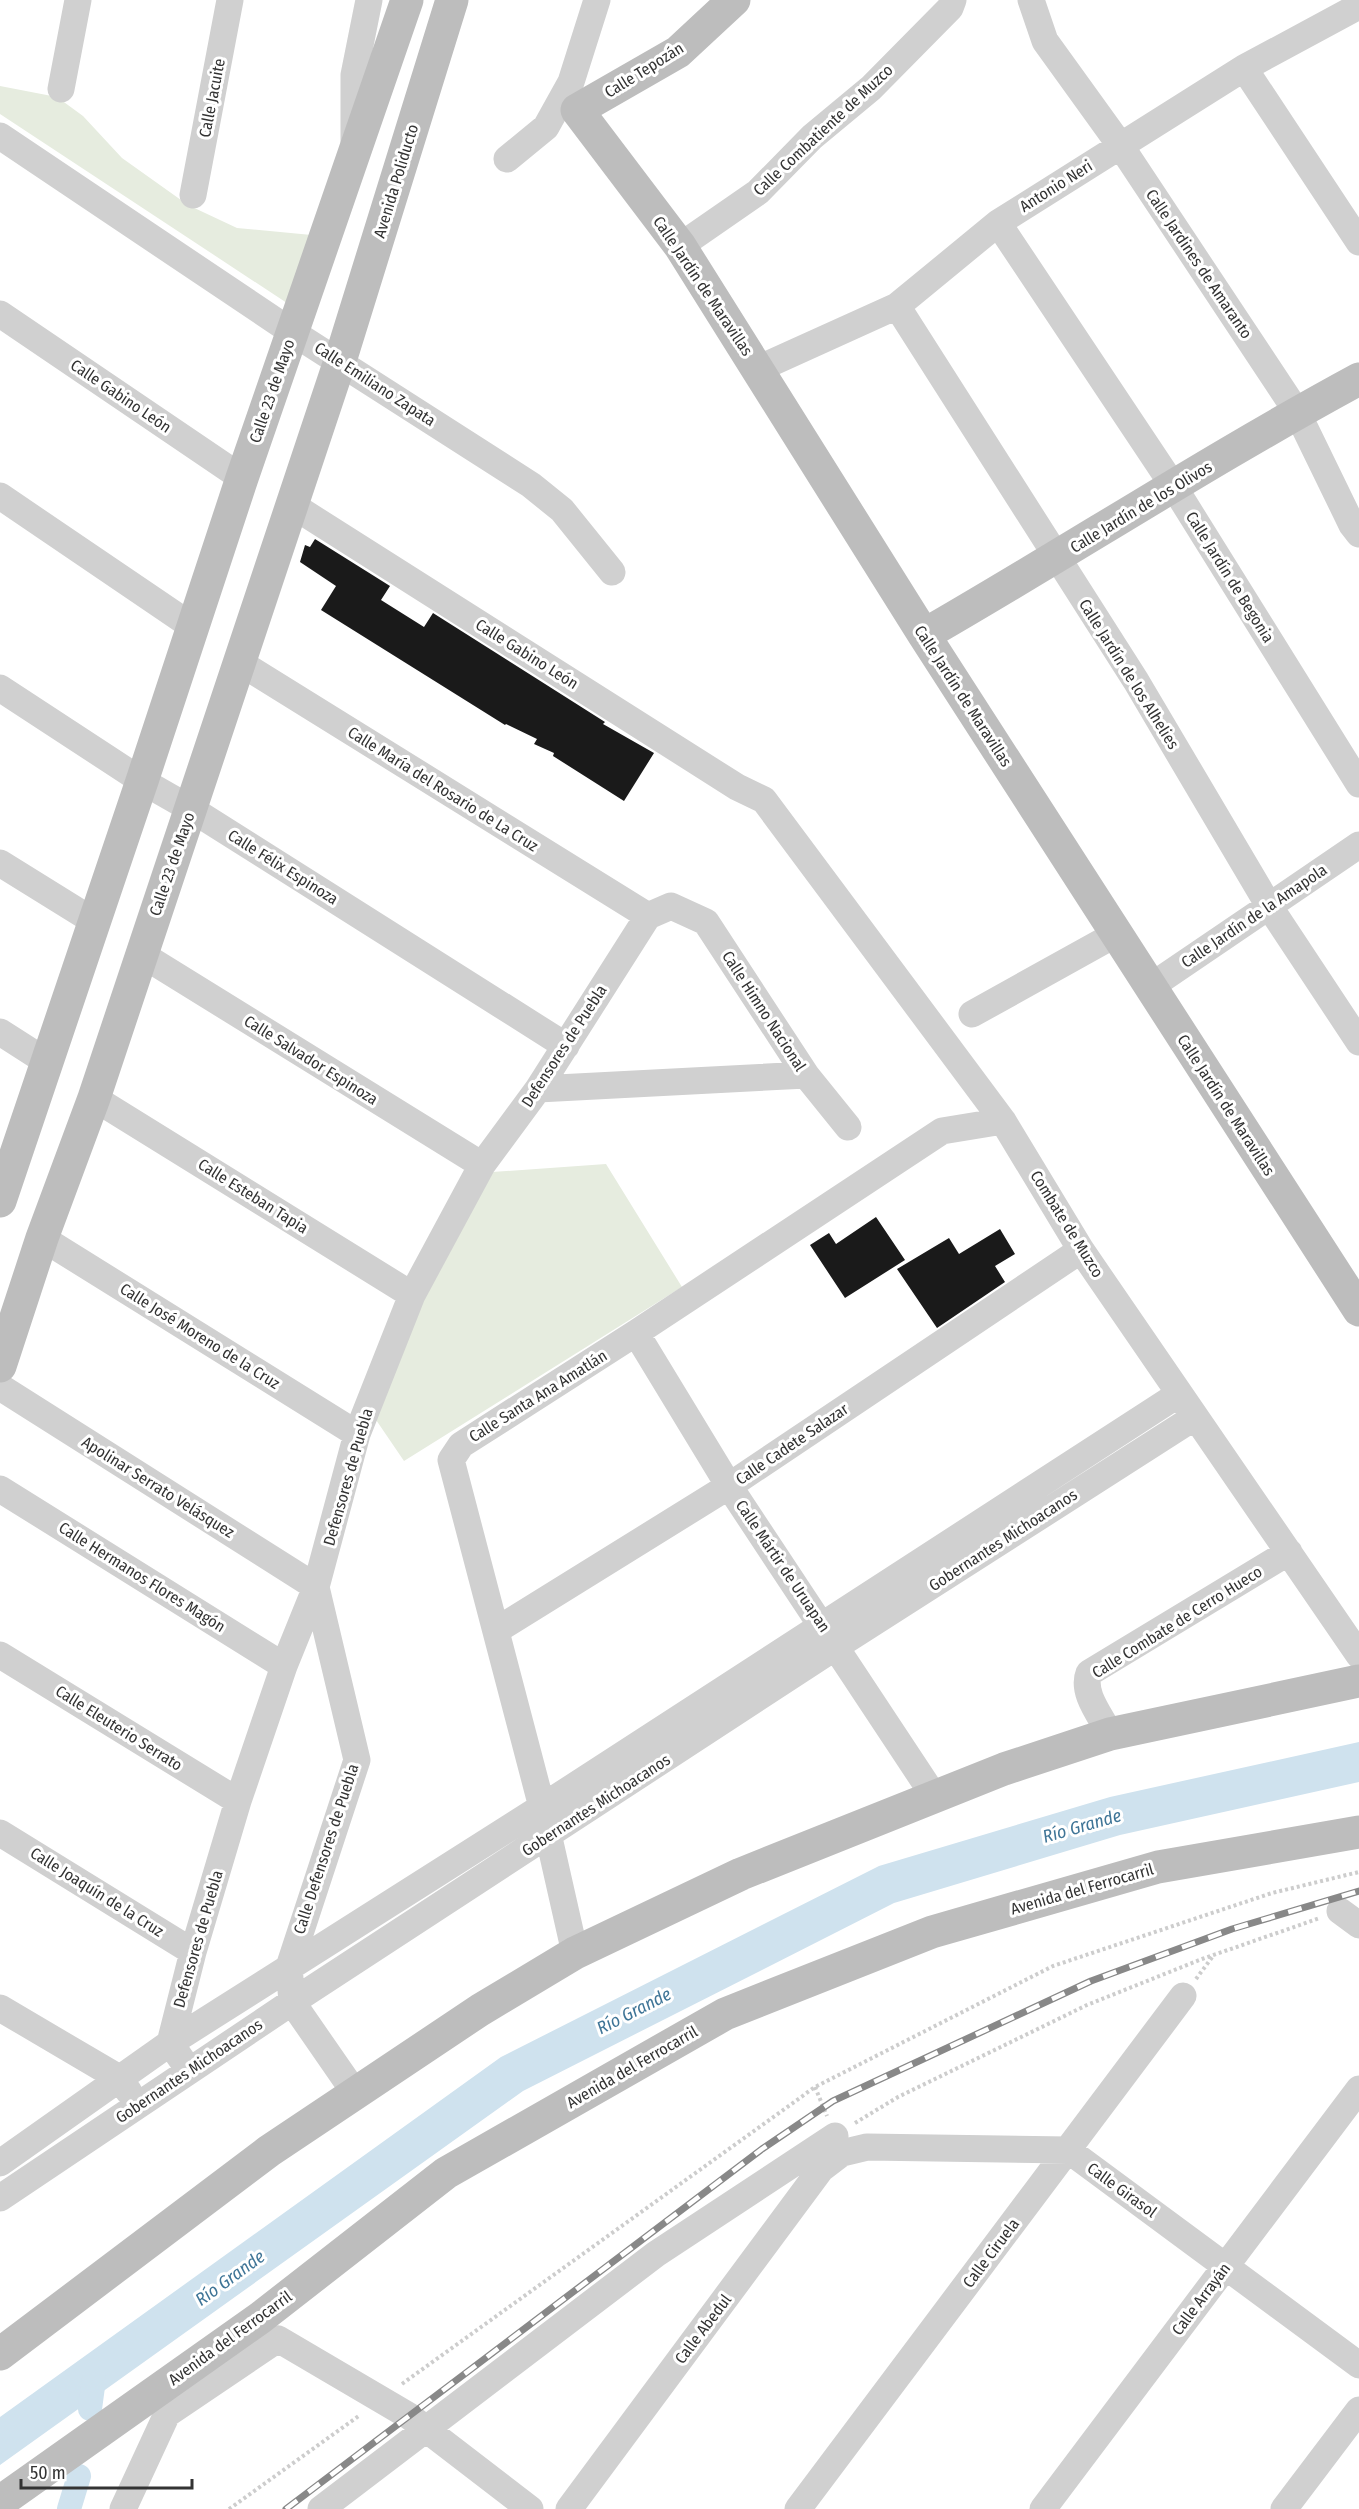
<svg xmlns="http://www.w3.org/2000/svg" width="1359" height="2509" viewBox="0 0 1359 2509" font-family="'Fira Sans Condensed',sans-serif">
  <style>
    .green { fill: #e6ecdf }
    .water { fill: #cfe2ee }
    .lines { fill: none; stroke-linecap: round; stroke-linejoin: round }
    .canal { stroke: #cfe2ee; stroke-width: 24 }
    .building { fill: #1a1a1a }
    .path { stroke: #cdcdcd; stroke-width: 4; stroke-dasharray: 3 3; stroke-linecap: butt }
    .street { stroke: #d0d0d0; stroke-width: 27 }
    .secondary { stroke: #bdbdbd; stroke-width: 33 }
    .rail-casing { stroke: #888; stroke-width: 7 }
    .rail { stroke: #fff; stroke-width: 4.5; stroke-dasharray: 14; stroke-linecap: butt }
    .labels { text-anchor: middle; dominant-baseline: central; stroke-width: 6; stroke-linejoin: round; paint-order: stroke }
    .street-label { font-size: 16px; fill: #333; stroke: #fff }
    .water-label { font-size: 18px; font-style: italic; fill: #3f7597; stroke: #fff }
  </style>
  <rect width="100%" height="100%" fill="#fff"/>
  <path class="green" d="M0 86 57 97 83 116 122 158 188 205 237 228 322 236 296 309 0 114Z
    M606 1164 682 1287 404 1461 372 1414 419 1298 492 1172Z"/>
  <path class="water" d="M1359 1742V1782L1120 1835 894 1903 523 2091 0 2465V2417L501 2057 879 1866 1110 1797Z"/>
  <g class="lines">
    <path class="canal" d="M90 2409 94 2379
      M69 2509 79 2476"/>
  </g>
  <path class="building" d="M315 539 390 586 381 600 424 627 433 613 605 722 603 724 654 753 624 801 553 756 554 753 534 744 537 739 506 724 505 725 321 610 336 586 300 562 305 545 310 547Z
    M876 1217 905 1260 845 1298 810 1245 829 1233 836 1244Z
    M1000 1229 1015 1254 995 1266 1005 1282 937 1328 897 1269 949 1238 959 1254Z"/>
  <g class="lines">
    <path class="path" d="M1196 1979 1213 1956
      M815 2087 827 2116
      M855 2123 898 2097 1087 2005 1202 1959 1320 1918
      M402 2384 815 2087 1053 1966 1272 1893 1359 1872
      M229 2509 360 2415"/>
    <path class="street" d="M1031 0 1045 41 1120 145 1297 412 1352 525 1359 534
      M1244 68 1359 242
      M61 89 78 0
      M0 136 292 332 531 485 562 510 612 572
      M354 141V75L369 0
      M507 159 546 127 571 82 597 0
      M193 195 230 0
      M998 223 1174 487 1359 784
      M680 246 758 192 812 137 871 88 950 8 953 0
      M897 306 1136 681 1269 906 1359 1042
      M0 314 242 478
      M758 369 897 306 998 223 1244 68 1359 6
      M0 496 193 627
      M292 505 737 787 764 800 1003 1121 1081 1250 1359 1655
      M239 662 648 916
      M0 688 142 781 191 809 566 1046
      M0 863 95 922
      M141 954 482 1165
      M1150 987 1359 845
      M972 1014 1116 934
      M0 1032 47 1062
      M538 1089 806 1075
      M94 1098 412 1295
      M42 1238 357 1434
      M636 1333 729 1486 934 1796
      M0 1387 316 1587
      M0 1489 284 1666
      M316 1587 357 1760 289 1967 292 2002 355 2093
      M497 1630 729 1486 1081 1250
      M0 1655 238 1801
      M1110 1734C1101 1716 1081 1693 1089 1673L1289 1552
      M0 1833 193 1952
      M1340 1911 1359 1925
      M575 1953 542 1807 451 1460 461 1445 636 1333 942 1131 1003 1121
      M0 2008 119 2078 129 2092
      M189 2070 170 2043 193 1952 238 1801 284 1666 316 1587 357 1434 412 1295 482 1165 538 1089 648 916 671 906 706 922 806 1075 848 1127
      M0 2163 170 2043 542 1807 1179 1394
      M0 2198 292 2002 837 1646 1195 1417
      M123 2509 167 2414 278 2339 409 2416 530 2509
      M321 2509 656 2254 835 2136
      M569 2509 821 2169 842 2153 867 2147 1068 2150 1359 2365
      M798 2509 1183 1996
      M1043 2509 1359 2089
      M1284 2509 1359 2410"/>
    <path class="secondary" d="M734 0 678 52 577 110 680 246 924 635 1359 1310
      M924 635C1070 551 1211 459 1359 379
      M0 1201 142 781 242 478 407 0
      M0 1366 42 1238 94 1098 340 361 452 0
      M0 2354 269 2151 480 2010 575 1953 741 1874 1004 1769 1110 1734 1359 1681
      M0 2502 260 2318 446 2173 725 2014 932 1932 1158 1867 1359 1832"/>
    <g class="rail-casing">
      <path id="rail" d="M286 2509 762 2149 833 2101 1091 1981 1232 1929 1359 1891"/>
    </g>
    <use href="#rail" class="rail"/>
  </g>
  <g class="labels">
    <g class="street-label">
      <text transform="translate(644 70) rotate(-32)">Calle Tepozán</text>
      <text transform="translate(212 98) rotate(-79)">Calle Jacuite</text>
      <text transform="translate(823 130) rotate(-43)">Calle Combatiente de Muzco</text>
      <text transform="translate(396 181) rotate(-73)">Avenida Poliducto</text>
      <text transform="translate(1056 186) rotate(-32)">Antonio Neri</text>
      <text transform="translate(1199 264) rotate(56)">Calle Jardines de Amaranto</text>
      <text transform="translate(703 286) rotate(56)">Calle Jardín de Maravillas</text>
      <text transform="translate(375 384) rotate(33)">Calle Emiliano Zapata</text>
      <text transform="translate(272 391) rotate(-71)">Calle 23 de Mayo</text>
      <text transform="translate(121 396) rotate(34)">Calle Gabino León</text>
      <text transform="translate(1141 507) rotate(-31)">Calle Jardín de los Olivos</text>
      <text transform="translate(1230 577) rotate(58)">Calle Jardín de Begonia</text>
      <text transform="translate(527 654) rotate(32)">Calle Gabino León</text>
      <text transform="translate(1129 674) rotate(58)">Calle Jardín de los Alhelies</text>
      <text transform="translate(963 696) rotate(57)">Calle Jardín de Maravillas</text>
      <text transform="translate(443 789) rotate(32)">Calle María del Rosario de La Cruz</text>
      <text transform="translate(172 864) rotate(-71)">Calle 23 de Mayo</text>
      <text transform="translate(283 867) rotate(32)">Calle Félix Espinoza</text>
      <text transform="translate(1254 916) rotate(-34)">Calle Jardín de la Amapola</text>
      <text transform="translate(764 1011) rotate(57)">Calle Himno Nacional</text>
      <text transform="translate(564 1046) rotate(-57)">Defensores de Puebla</text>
      <text transform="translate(311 1060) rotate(32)">Calle Salvador Espinoza</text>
      <text transform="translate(1226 1105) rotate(57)">Calle Jardín de Maravillas</text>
      <text transform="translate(253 1196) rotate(32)">Calle Esteban Tapia</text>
      <text transform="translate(1067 1224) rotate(58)">Combate de Muzco</text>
      <text transform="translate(200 1336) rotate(32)">Calle José Moreno de la Cruz</text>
      <text transform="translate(538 1396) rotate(-32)">Calle Santa Ana Amatlán</text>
      <text transform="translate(792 1444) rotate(-34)">Calle Cadete Salazar</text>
      <text transform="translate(348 1477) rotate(-74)">Defensores de Puebla</text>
      <text transform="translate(158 1487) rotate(32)">Apolinar Serrato Velásquez</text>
      <text transform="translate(1003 1540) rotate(-33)">Gobernantes Michoacanos</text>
      <text transform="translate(783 1566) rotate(56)">Calle Mártir de Uruapan</text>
      <text transform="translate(142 1577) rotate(32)">Calle Hermanos Flores Magón</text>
      <text transform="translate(1177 1622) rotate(-32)">Calle Combate de Cerro Hueco</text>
      <text transform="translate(119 1728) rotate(32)">Calle Eleuterio Serrato</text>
      <text transform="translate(596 1805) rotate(-33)">Gobernantes Michoacanos</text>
      <text transform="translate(326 1849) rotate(-72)">Calle Defensores de Puebla</text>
      <text transform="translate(1082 1889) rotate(-16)">Avenida del Ferrocarril</text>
      <text transform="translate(97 1892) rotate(32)">Calle Joaquín de la Cruz</text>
      <text transform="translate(198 1939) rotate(-74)">Defensores de Puebla</text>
      <text transform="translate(632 2067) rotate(-30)">Avenida del Ferrocarril</text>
      <text transform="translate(189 2071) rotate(-34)">Gobernantes Michoacanos</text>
      <text transform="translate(1122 2190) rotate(36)">Calle Girasol</text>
      <text transform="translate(991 2253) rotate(-53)">Calle Ciruela</text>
      <text transform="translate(1201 2299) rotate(-53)">Calle Arrayán</text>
      <text transform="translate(703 2329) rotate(-53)">Calle Abedul</text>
      <text transform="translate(230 2338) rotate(-36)">Avenida del Ferrocarril</text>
    </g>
    <g class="water-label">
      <text transform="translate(1082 1826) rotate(-16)">Río Grande</text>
      <text transform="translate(634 2011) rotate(-27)">Río Grande</text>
      <text transform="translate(230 2278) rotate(-36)">Río Grande</text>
    </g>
  </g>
  <path d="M21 2479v9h171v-9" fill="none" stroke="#333333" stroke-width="3"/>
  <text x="30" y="2479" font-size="18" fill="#333333" stroke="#ffffff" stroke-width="4.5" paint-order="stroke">50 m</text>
</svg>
